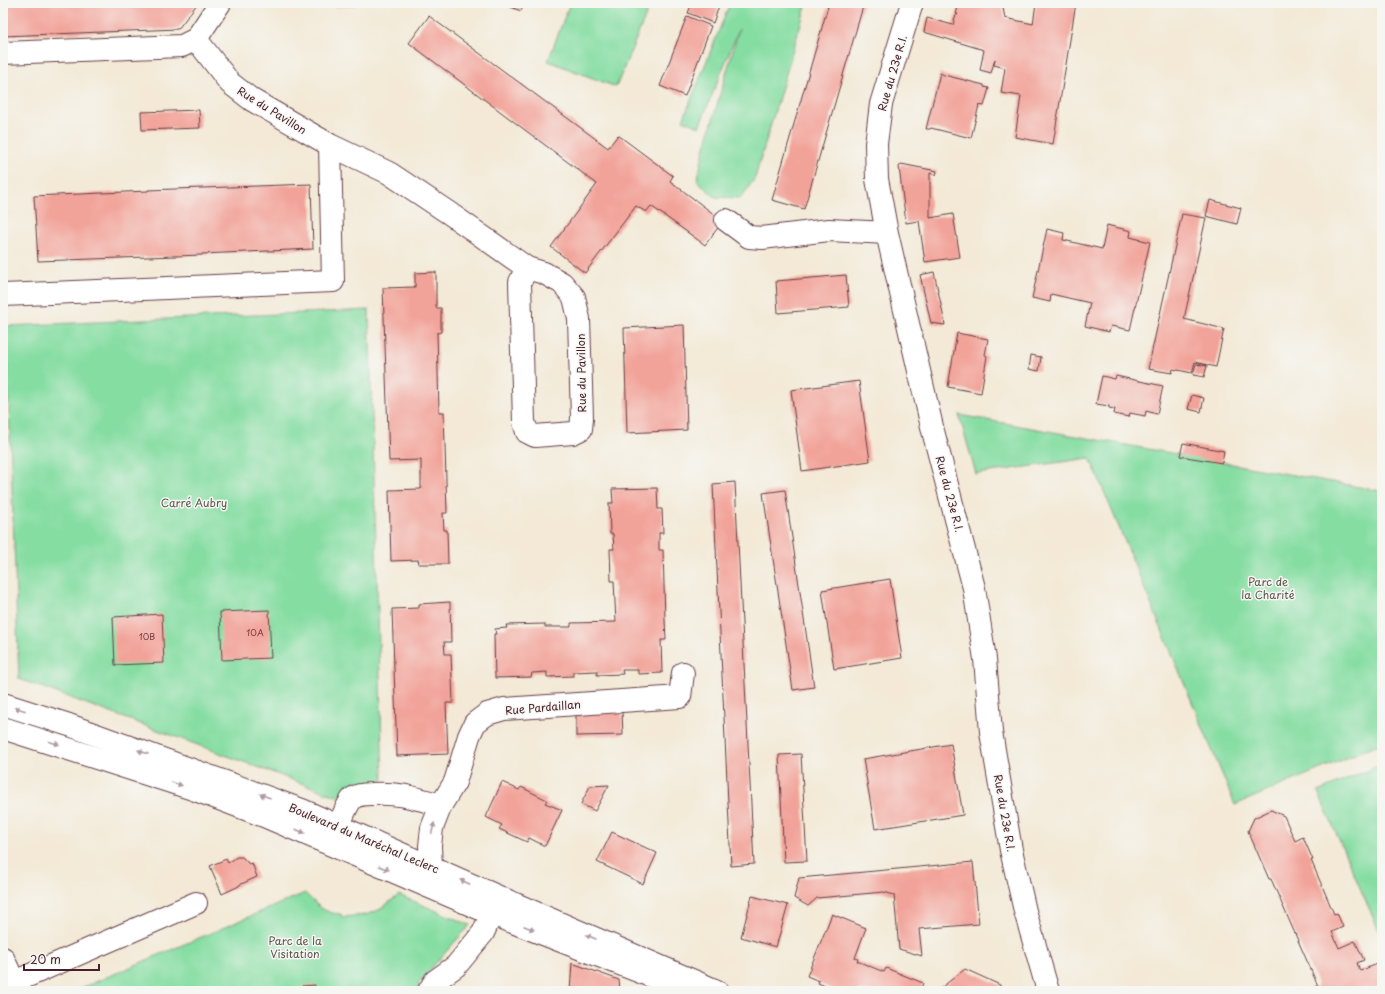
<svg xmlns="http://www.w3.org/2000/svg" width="1385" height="994" viewBox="0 0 1385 994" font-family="'Playpen Sans',sans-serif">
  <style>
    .green { fill: #85dda2; stroke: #687e66 }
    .building { fill: #f2a399 }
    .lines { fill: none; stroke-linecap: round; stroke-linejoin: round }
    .minor-casing { stroke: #633d45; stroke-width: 24 }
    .major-casing { stroke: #633d45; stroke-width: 24 }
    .minor { stroke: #fff; stroke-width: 22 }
    .major { stroke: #fff; stroke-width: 22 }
    .oneway { fill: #ae9aa0 }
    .labels { text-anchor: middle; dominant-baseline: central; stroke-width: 3; stroke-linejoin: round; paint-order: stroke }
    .number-label { font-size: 9px; fill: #744046 }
    .street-label { font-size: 11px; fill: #4a1f2b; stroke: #f6f6f2 }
    .park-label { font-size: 11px; fill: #5c584f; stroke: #f6f6f2 }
  </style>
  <rect width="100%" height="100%" fill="#f6f6f2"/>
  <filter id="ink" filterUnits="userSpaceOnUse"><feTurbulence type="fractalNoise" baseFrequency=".025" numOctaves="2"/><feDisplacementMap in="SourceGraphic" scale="8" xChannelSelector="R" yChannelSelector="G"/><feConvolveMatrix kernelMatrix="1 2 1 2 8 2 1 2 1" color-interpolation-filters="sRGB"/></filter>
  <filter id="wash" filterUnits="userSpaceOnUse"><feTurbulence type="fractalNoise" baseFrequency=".012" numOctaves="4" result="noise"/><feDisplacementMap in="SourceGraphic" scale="16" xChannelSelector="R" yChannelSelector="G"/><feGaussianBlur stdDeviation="0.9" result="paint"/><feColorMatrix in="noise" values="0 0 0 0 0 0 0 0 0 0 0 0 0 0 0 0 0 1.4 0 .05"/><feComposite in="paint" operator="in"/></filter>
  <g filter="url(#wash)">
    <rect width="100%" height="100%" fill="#f3e9d6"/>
    <path class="green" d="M570 3H651L616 87 548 61Z
      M730 3H807L755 178 741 198 715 197 697 181 704 150 739 29 699 127 683 120Z
      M369 310 383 780 336 796 19 679 6 326Z
      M959 415 1382 491V743L1235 805 1090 458 976 474Z
      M1382 764V938L1318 792Z
      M305 893C316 904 324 914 341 914L342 917 365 915 379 910 399 895 470 925 419 982V991H74Z"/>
    <g id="blocks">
      <path class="building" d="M3 3H198L178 29 3 36Z
        M335 3H356V6L335 7Z
        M500 3H524L521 11Z
        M692 3H720L713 23 688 13Z
        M829 3H864L804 209 772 200Z
        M959 3H1002L1005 18 1033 24 1036 3H1076L1053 144 1015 137 1021 96 1001 93 1005 68 994 65 995 59 991 73 980 70 984 50 924 32 927 18 953 25 955 17 958 14H956Z
        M429 16 608 148 618 135 673 176 670 181 723 221 705 245 651 206 646 212 636 206 585 273 551 247 597 184 409 43Z
        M687 16 711 26 685 96 660 86Z
        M940 73 944 75 984 85V87L989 88 984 106 979 105 971 138 931 128 930 129H926Z
        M199 110 200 128 142 130 141 112Z
        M901 164 937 171 936 175 930 173V218L953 214 960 257 925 262 919 221 906 223 899 167Z
        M311 184 313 249 202 254V255L38 261 34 196 148 191V190Z
        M1210 200 1241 208 1237 224 1206 216Z
        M1182 214 1206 218 1184 319 1224 329 1216 367 1195 362 1192 373 1173 369 1172 373 1148 369Z
        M1107 225 1131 231 1130 237 1150 242 1130 330 1111 326 1109 332 1085 326 1090 303 1051 294 1050 302 1032 298 1047 229 1064 233 1063 240 1102 249Z
        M436 272V308H441V332L437 333 439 412H444L447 513H443L444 530H447L448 564H418L419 560 391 561 389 490 421 489V460L389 461 383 288 415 287V273Z
        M934 272 942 309 945 325 931 323 920 275Z
        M846 275 849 307 778 313 776 281Z
        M684 325 687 430 627 433 624 328Z
        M957 333 988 339 985 355 987 356 981 393 948 387Z
        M1031 355 1041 357 1039 371 1029 369Z
        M1196 364 1207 366 1204 377 1193 375Z
        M1102 376 1115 379 1116 376 1163 386 1157 414 1146 411 1145 416 1130 413 1129 417 1114 414 1115 409 1109 408V406L1096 404Z
        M859 381 870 461 802 471 791 390Z
        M1192 395 1204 398 1201 412 1188 409Z
        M1183 443 1224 451 1222 463 1180 456Z
        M735 482 754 864 731 866 713 484Z
        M657 488 658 509H662L663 533H659V550H663L665 620 666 640H661L662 673 638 674V670H622L623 674 597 675V671L573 672V676L547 677V672L532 673 531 677 495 678 494 634H496L495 629 507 628 506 625 545 624V627H571V623L616 622 614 581H611L610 549H614L613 534H610L609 503H613L612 489Z
        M785 490 814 687 793 690 763 493Z
        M890 579 902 658 834 669 822 590Z
        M450 602 451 642H444L445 654H451L453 703H446L448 754 397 756 392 609 419 608V604Z
        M269 610 271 658 222 660 220 612Z
        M162 614 164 663 115 665 113 617Z
        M622 712 623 735 576 736V714Z
        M951 744 963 815 875 829 863 759Z
        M801 754 807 861 784 862 779 755Z
        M502 782 519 790 521 787 547 800 545 803 562 810 545 846 529 838 527 842 499 829 502 825 486 817Z
        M609 785 595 811 581 804 590 786Z
        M1271 810 1284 816 1295 841 1303 837 1313 860H1311L1334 914 1337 913 1343 927 1332 932 1339 948 1355 941 1364 960 1357 963 1360 971 1382 962V991H1317L1315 987 1318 986 1271 879H1269L1248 831 1254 818Z
        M612 832 657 853 643 884 597 862Z
        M237 857H242L249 864 252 863 257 877 239 885V886L222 894 210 866 226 859 228 863Z
        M973 862 979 924 919 929 922 956 899 949 894 895 884 892 817 898 808 906 794 898 799 878Z
        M752 896 788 905 776 947 741 937Z
        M832 914 866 928 855 958 858 959 857 961 884 972 886 968 923 983 920 991H837L818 983 819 981 807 976Z
        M572 963 619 980 620 991H570Z
        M965 969 1000 985 1002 991H937Z
        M315 985 314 991H301L302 986Z"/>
    </g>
  </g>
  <g filter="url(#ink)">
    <use href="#blocks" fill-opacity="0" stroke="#633d45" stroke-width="1"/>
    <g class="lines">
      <g class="minor-casing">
        <path id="minor" d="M912 3 881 104 876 144 877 179 887 233 933 431 974 588 985 659 991 732 1011 850 1025 911 1048 991
          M196 39 230 83 252 100 330 145 389 173 449 213 527 268
          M196 39 220 3
          M3 53 182 46 196 39
          M726 220 749 237 762 238 829 230 887 233
          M527 268 544 273 562 283 574 297 579 319 582 418 581 429 573 433 535 436 527 432 524 422 520 282Z
          M3 295 333 281 330 145
          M3 728 193 789 264 816 492 914 689 991
          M441 805 455 782 469 736 475 723 487 714 504 709 680 697 683 673
          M339 825C343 817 346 805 353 798 357 795 366 794 371 794 399 792 415 798 441 805L432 828 430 846 431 867
          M3 958 14 982 196 903
          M429 991 435 981 456 966 483 933 498 900"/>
      </g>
      <g class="major-casing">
        <path id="major" d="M3 704 69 725 302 810 499 897 717 991"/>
      </g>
      <use href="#minor" class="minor"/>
      <use href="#major" class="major"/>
    </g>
    <defs><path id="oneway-solid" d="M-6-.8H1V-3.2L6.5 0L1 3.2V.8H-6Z"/></defs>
    <g class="oneway">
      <use href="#oneway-solid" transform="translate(20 709) rotate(-164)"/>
      <use href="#oneway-solid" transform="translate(54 743) rotate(18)"/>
      <use href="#oneway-solid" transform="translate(143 752) rotate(-160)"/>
      <use href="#oneway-solid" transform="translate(177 784) rotate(18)"/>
      <use href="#oneway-solid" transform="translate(265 796) rotate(-160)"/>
      <use href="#oneway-solid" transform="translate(433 828) rotate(-77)"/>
      <use href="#oneway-solid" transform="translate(300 831) rotate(23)"/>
      <use href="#oneway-solid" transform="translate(384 868) rotate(23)"/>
      <use href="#oneway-solid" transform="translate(465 882) rotate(-156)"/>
      <use href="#oneway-solid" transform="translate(529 928) rotate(21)"/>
      <use href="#oneway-solid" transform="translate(591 937) rotate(-157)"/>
    </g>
  </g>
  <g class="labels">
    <g class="number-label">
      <text x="255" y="632">10A</text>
      <text x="147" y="636">10B</text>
    </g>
    <g class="street-label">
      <text transform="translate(892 73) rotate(-74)">Rue du 23e R.I.</text>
      <text transform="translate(272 110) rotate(32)">Rue du Pavillon</text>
      <text transform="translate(581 373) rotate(-91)">Rue du Pavillon</text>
      <text transform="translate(950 494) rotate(75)">Rue du 23e R.I.</text>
      <text transform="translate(543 707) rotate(-5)">Rue Pardaillan</text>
      <text transform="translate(1005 813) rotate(80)">Rue du 23e R.I.</text>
      <text transform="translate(364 838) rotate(23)">Boulevard du Maréchal Leclerc</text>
    </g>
    <g class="park-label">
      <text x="194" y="502">Carré Aubry</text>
      <text x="1268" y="581">Parc de<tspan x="1268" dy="13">la Charité</tspan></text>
      <text x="295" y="940">Parc de la<tspan x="295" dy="13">Visitation</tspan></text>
    </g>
  </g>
  <rect width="1385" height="994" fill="none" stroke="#f6f6f2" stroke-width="16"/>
  <path d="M24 964v6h75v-6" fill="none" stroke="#4a1f2b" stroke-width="2"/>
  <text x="30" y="964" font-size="12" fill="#4a1f2b" stroke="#f6f6f2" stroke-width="3" paint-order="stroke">20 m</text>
</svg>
